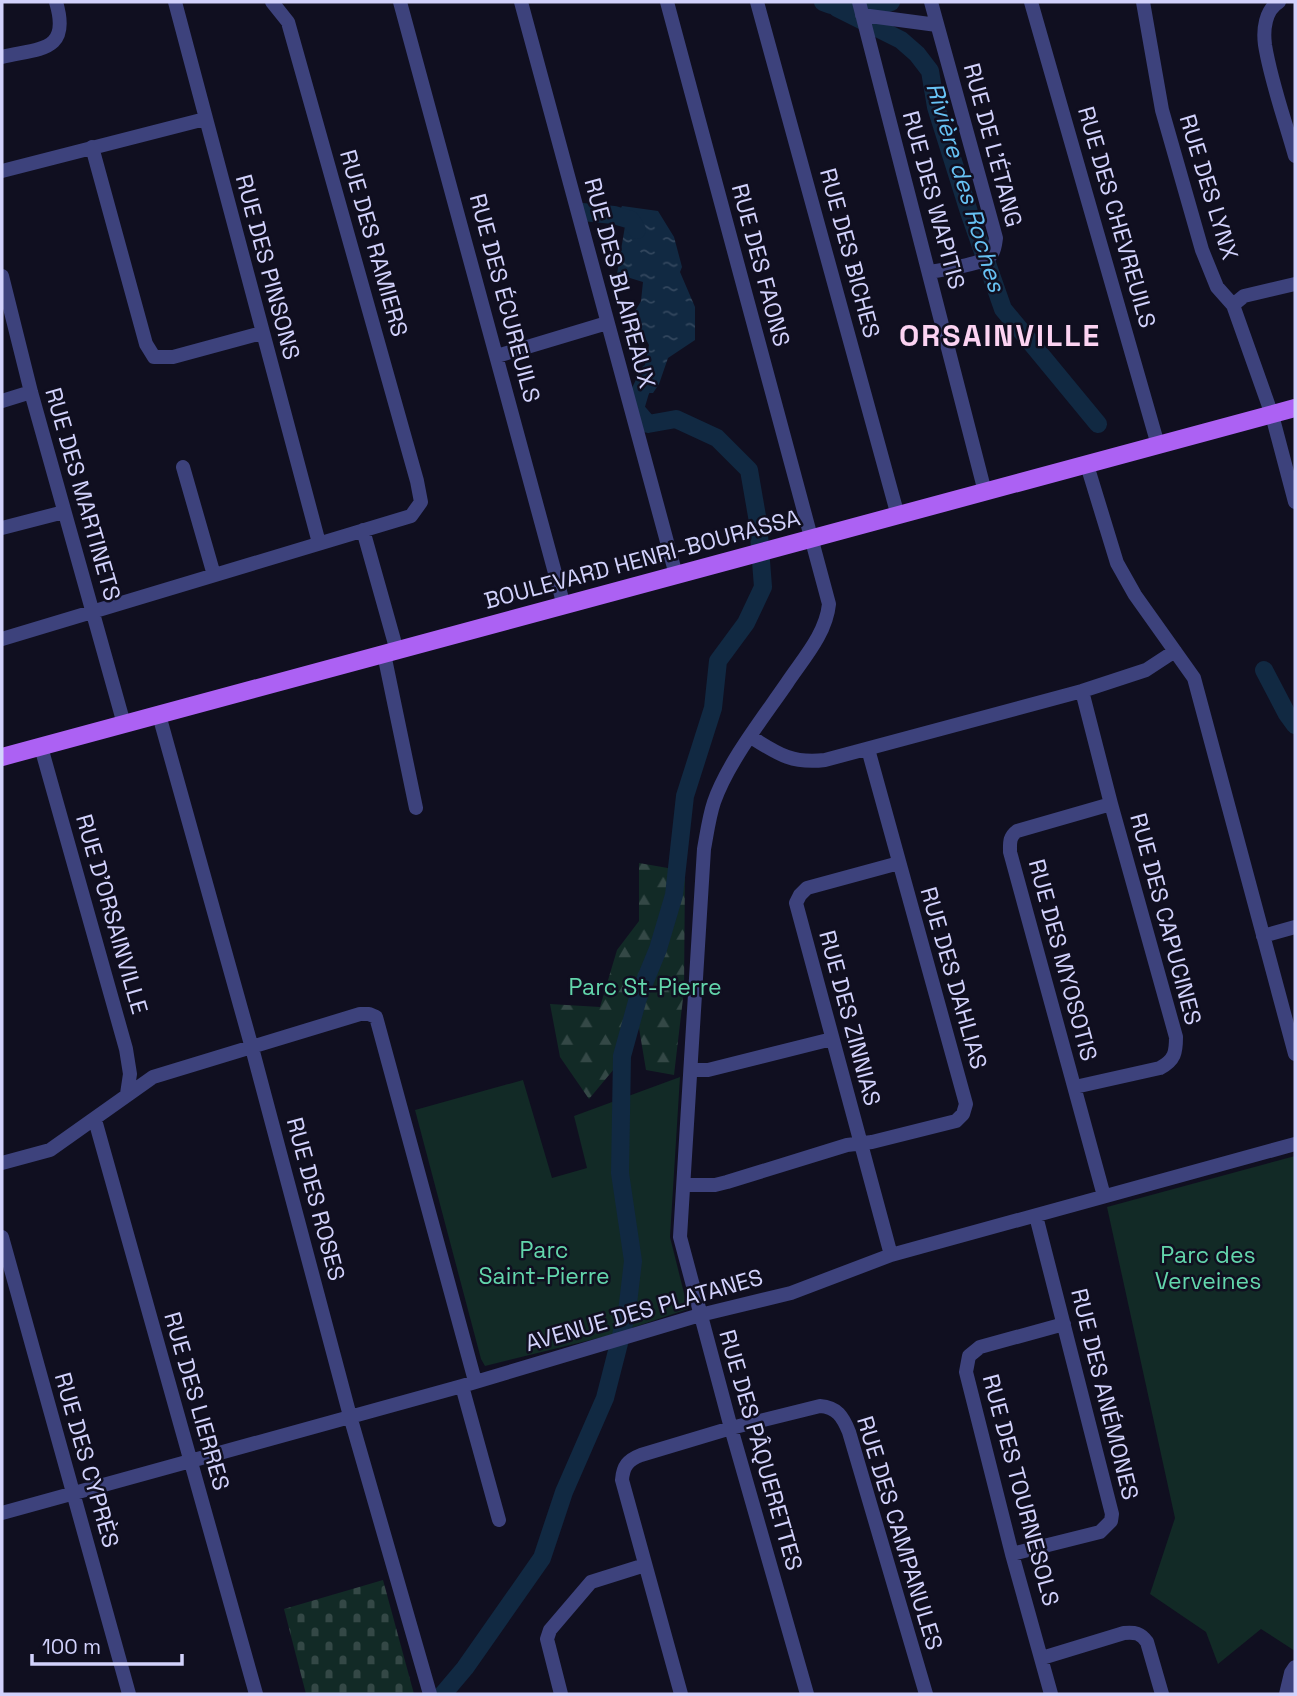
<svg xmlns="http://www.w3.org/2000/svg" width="1297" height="1696" viewBox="0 0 1297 1696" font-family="'Space Grotesk',sans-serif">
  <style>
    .green { fill: #122a26 }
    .forest { fill: url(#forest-firs) }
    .cemetery { fill: url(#cemetery-stones) }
    .water { fill: url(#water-ripples) }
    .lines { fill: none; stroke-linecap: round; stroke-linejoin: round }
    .river { stroke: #112942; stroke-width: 18 }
    .minor { stroke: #3d427c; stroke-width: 14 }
    .major { stroke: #ac61f3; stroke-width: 18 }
    .labels { text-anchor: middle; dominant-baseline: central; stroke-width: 5; stroke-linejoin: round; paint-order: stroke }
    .street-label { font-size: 23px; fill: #d2d2fc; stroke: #100f20 }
    .park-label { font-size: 23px; fill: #63d6ac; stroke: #100f20 }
    .water-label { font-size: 24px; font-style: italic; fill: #67c2f4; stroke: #100f20 }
    .district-label { font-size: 30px; font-weight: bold; letter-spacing: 2px; fill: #fcd3f2; stroke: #100f20 }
  </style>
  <defs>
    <pattern id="forest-firs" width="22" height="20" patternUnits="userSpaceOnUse" patternTransform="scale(1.75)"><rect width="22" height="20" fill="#122a26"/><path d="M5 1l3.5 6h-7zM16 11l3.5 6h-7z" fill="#344846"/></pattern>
    <pattern id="cemetery-stones" width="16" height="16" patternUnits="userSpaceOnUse" patternTransform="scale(1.75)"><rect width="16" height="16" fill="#122a26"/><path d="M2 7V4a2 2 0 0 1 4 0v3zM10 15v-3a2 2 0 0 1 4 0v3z" fill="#344846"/></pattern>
    <pattern id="water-ripples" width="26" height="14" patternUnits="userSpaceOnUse" patternTransform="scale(1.75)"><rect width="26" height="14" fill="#112942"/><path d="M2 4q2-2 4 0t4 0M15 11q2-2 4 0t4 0" fill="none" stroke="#33475e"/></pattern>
  </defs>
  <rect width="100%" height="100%" fill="#100f20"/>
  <path class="green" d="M680 1077 670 1237 688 1309 611 1335 485 1366 481 1359 415 1110 523 1080 552 1178 587 1168 574 1116Z
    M1295 1156V1651L1261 1629 1218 1664 1206 1632 1150 1594 1175 1518 1107 1207Z"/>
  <path class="forest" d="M639 863 685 871 684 990 674 1075 646 1070 639 1028 624 1057 589 1099 560 1057 550 1004 600 1007 617 950 639 921Z"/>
  <path class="cemetery" d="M383 1580 414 1694H306L284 1609Z"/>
  <path class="water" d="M622 206 658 211 674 237 682 267 680 272 695 307V340L668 358 659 384 653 393H639L649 345 633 315 641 301 643 282 617 274 625 226 619 212Z"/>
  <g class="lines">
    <path class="river" d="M823 2C843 11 869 10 891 2
      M837 8 901 40 917 54 930 71 936 107 969 212 1003 309 1098 424
      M582 212 614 215 631 220 637 230
      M1264 670 1287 714 1295 725
      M443 1694 465 1668 542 1558 564 1492 605 1398 627 1312 633 1261 620 1173 622 1056 638 998 658 949 674 895 685 796 713 708 718 661 746 623 763 587 758 522 749 470 717 438 676 419 648 424 635 409 640 392 649 373"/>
    <path class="minor" d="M175 2 319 543
      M400 2 564 606
      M521 2 676 575
      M667 2 829 604C826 634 803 659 787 683 763 718 728 762 714 802 709 817 707 833 704 849L680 1237 731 1428 807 1694
      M757 2 898 516
      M859 2 985 492
      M1031 2 1158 445
      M1143 2 1162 110 1202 250 1217 287 1233 305 1272 415 1295 502
      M1279 2C1265 10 1263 30 1265 45 1271 82 1285 120 1295 156
      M862 15 937 25
      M2 57C40 48 71 52 56 2
      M92 147 146 344 154 357H173L262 333
      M2 171 205 119
      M930 272C944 269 982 265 991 255 995 250 995 244 996 238L931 2
      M2 276 31 392 124 724
      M1233 305 1244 296 1295 284
      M497 356 607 323
      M2 401 31 392
      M1087 465 1117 563 1135 595 1194 678 1295 1054
      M183 467 214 575
      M2 528 64 512
      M363 530 397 651
      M2 639 411 516 421 502 417 481 288 22 272 2
      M384 654 416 808
      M159 715 252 1048 350 1416 430 1694
      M751 737C778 754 792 764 825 760L1082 691 1146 670 1175 651
      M41 747 126 1049 130 1074 127 1094
      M1263 936 1295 927
      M691 1070H708L832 1039
      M1075 1087 1160 1068C1175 1060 1176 1052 1176 1037L1111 804 1082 691
      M95 1120 256 1694
      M2 1163 50 1150 153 1077 360 1014H369L376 1017 475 1381
      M684 1185H715L727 1182 847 1145 872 1142 956 1121 963 1114 966 1104 868 749
      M1104 1196 1010 852C1010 843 1009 837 1017 831L1111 804
      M2 1237 129 1694
      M891 1255 796 903 800 895 807 888 899 863
      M462 1386 499 1520
      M2 1513 462 1386 700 1315 791 1293 891 1255 1295 1144
      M1012 1554 1100 1532 1111 1521 1112 1514 1036 1216
      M1042 1658 1124 1633C1135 1632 1141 1633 1147 1642L1162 1694
      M561 1694 547 1639 550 1630 591 1582 645 1565
      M681 1694 622 1480C623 1466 628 1460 641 1455L731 1428 820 1406C837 1407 843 1417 849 1432L926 1694
      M1051 1694 1012 1554 966 1372 969 1356 980 1347 1064 1324
      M1286 1694 1291 1673 1295 1667"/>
    <path class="major" d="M2 757 1295 408"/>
  </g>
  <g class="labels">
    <g class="street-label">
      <text transform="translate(993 145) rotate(75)">RUE DE L'ÉTANG</text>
      <text transform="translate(1209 187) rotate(73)">RUE DES LYNX</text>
      <text transform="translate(934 200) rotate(75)">RUE DES WAPITIS</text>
      <text transform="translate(1117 217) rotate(74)">RUE DES CHEVREUILS</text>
      <text transform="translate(374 243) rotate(74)">RUE DES RAMIERS</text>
      <text transform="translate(850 253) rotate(75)">RUE DES BICHES</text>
      <text transform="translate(761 265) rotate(75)">RUE DES FAONS</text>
      <text transform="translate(268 267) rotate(75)">RUE DES PINSONS</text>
      <text transform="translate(620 283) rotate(75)">RUE DES BLAIREAUX</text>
      <text transform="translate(505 298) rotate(75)">RUE DES ÉCUREUILS</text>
      <text transform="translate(83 494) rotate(74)">RUE DES MARTINETS</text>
      <text transform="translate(642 559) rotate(-15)">BOULEVARD HENRI-BOURASSA</text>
      <text transform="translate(112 914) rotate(74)">RUE D'ORSAINVILLE</text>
      <text transform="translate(1166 919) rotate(75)">RUE DES CAPUCINES</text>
      <text transform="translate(1063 960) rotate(75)">RUE DES MYOSOTIS</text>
      <text transform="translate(954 978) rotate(74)">RUE DES DAHLIAS</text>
      <text transform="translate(850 1018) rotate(75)">RUE DES ZINNIAS</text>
      <text transform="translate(316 1199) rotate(75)">RUE DES ROSES</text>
      <text transform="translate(644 1310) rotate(-16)">AVENUE DES PLATANES</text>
      <text transform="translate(1105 1394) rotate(76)">RUE DES ANÉMONES</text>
      <text transform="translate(197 1401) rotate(74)">RUE DES LIERRES</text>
      <text transform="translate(761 1450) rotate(74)">RUE DES PÂQUERETTES</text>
      <text transform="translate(87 1460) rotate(74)">RUE DES CYPRÈS</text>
      <text transform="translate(1021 1490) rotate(75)">RUE DES TOURNESOLS</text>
      <text transform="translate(900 1533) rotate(73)">RUE DES CAMPANULES</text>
    </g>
    <g class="park-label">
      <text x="645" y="987">Parc St-Pierre</text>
      <text x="544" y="1250">Parc<tspan x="544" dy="26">Saint-Pierre</tspan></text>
      <text x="1208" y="1255">Parc des<tspan x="1208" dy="26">Verveines</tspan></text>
    </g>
    <g class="water-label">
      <text transform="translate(966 187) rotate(73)">Rivière des Roches</text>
    </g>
    <g class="district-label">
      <text x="1000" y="335">ORSAINVILLE</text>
    </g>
  </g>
  <rect width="1297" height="1696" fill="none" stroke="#d2d2fc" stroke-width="7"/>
  <path d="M32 1654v10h150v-10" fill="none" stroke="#d2d2fc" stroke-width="3.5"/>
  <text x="42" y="1654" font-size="21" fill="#d2d2fc" stroke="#100f20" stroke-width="5" paint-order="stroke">100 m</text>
</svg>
